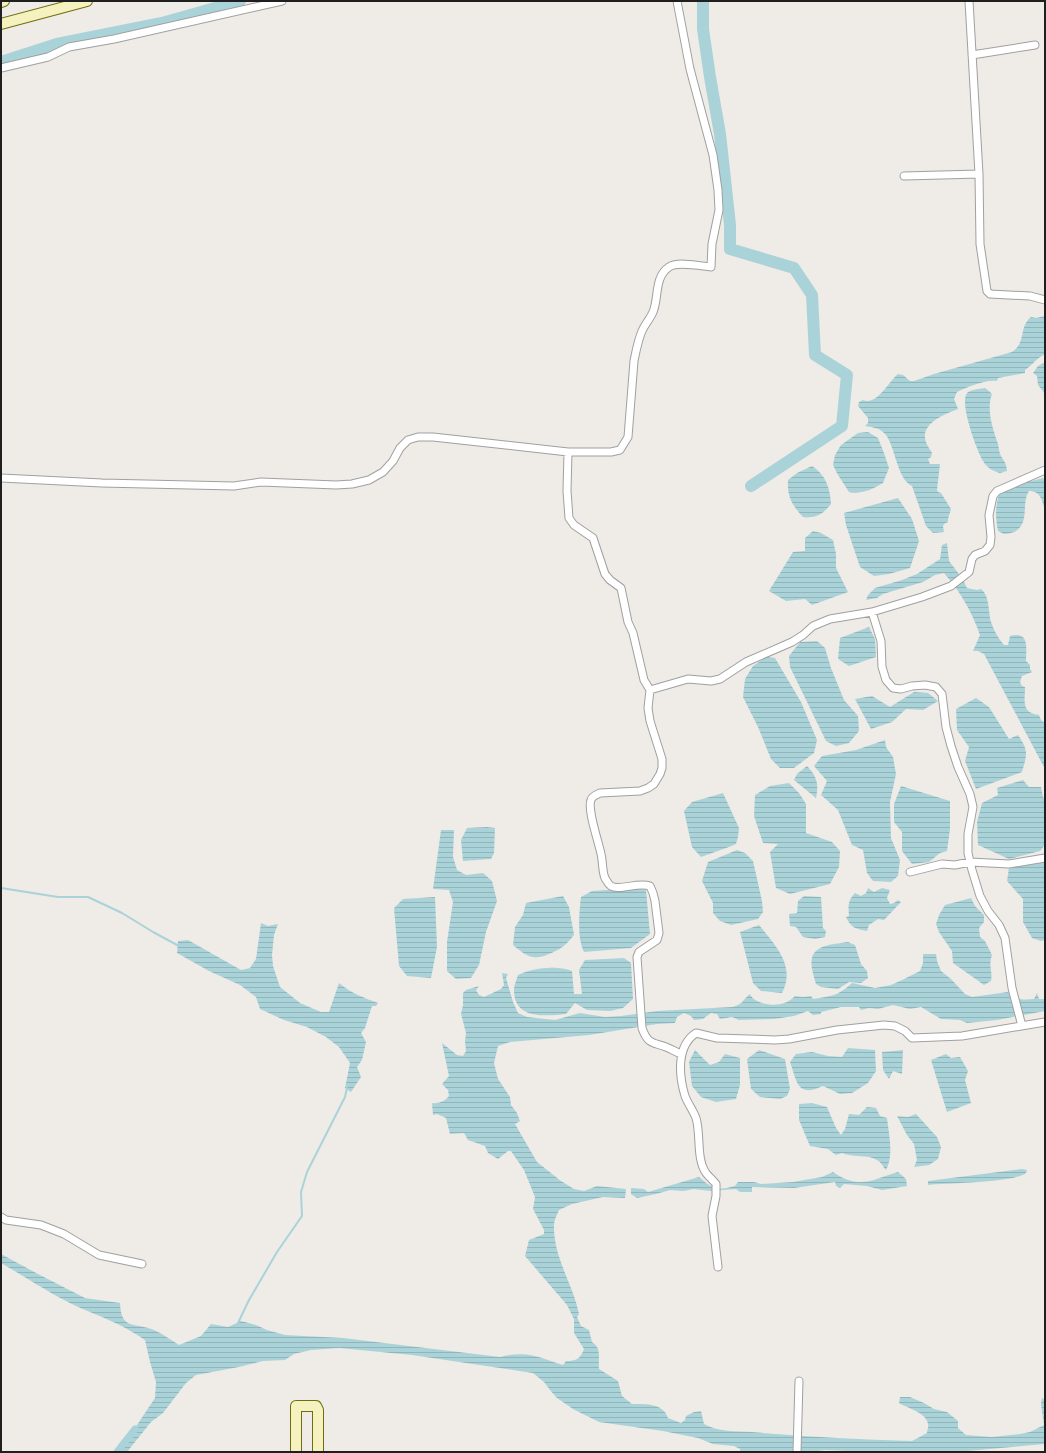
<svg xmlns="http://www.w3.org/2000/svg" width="1046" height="1453" viewBox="0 0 1046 1453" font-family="Raleway,sans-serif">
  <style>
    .water { fill: url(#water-rules) }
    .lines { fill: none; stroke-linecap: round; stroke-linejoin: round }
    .stream { stroke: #aad3d9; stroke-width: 2 }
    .canal { stroke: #aad3d9; stroke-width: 7 }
    .river { stroke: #aad3d9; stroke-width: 12 }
    .street-casing { stroke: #a0a0a0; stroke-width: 9 }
    .secondary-casing { stroke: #6e6e0e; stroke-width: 12 }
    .street { stroke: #fff; stroke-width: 7 }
    .secondary { stroke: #f5f2bf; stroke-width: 10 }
  </style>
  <defs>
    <pattern id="water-rules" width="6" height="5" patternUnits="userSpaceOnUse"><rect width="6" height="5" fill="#aad3d9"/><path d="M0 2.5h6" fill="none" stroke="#92b5ba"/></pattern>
  </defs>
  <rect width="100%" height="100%" fill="#efebe6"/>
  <path class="water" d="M1045 316V354C1035 359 1033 365 1025 370V373L998 378 997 381C986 379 967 387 957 392L954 399 958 409C945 414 919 424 926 442 927 446 930 449 932 453L931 457 928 459 930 464H940L937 490 938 492 941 493 951 509 948 519V522L944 524 943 526 944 532 933 533 926 526 912 486C896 479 895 441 883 432 879 428 871 427 865 426L868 423V418L858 406 859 402 863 400C877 406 888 382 898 374L903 375 910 381H914L934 374 1012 352C1027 342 1018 328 1031 317L1036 318Z
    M1045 362V394L1038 385 1037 376 1033 373 1038 366Z
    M985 388 989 391 992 394C986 410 993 429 998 444 999 448 999 453 1001 456 1005 463 1006 462 1007 471L1000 473C993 471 987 468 983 461 977 451 959 403 967 393 971 389 980 389 985 388Z
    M868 432 878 438 884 453 889 468 883 483C871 490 863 494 849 492L838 475 833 465 835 455 841 445 858 433Z
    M812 466C826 475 830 488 831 504 822 515 817 518 803 517 792 505 787 497 788 480L797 473Z
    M1043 478 1045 481V510C1042 501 1041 491 1029 491 1021 503 1030 521 1016 531 1013 533 1007 534 1004 534L998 531C995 515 995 505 1001 489Z
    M898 498 912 519 919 541 910 568 889 574 874 576 860 567 846 525 844 513Z
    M813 531 821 533 833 540 836 554V568L848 592 812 605 805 599 786 601 769 591 793 552 805 551V538Z
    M947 543 949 561 962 578 967 588 977 590 981 589C990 596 988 612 991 622 994 631 998 638 1004 645H1008L1010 636C1030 631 1026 648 1026 661L1030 665V669L1032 672 1022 676 1020 682 1022 686 1025 687C1025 701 1021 713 1039 715L1041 720 1045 723V769L984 654 978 651H973L980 635C972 612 960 591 944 573L935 575 923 582 883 594 877 598 866 600 868 595 875 588 902 580 917 574 940 559 942 545Z
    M869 627 875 639 876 657 849 666 838 659 840 638Z
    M817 641 825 648 831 668 844 700 858 716 859 731 849 743 836 746 826 741 790 667 789 656 800 642Z
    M766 657 775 658 801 702 817 740 814 753 794 768H780L771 759 758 727 743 697 745 679 753 666Z
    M914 692 928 693 938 701 923 710 906 709 892 722 871 729 855 699 872 696 890 707Z
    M976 698 989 707 1009 739 1018 735C1029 751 1027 754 1022 772L976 789 965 761 969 747 957 730 956 709Z
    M885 740 886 747 893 757 896 774 890 802 891 838 900 860 898 876 891 882 873 881 867 873 863 850 852 845 838 810 821 795 827 781 814 766 822 756 856 750Z
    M807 766C817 777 819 783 816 798L794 780 797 774Z
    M1023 780 1029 787H1041L1043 797 1045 800V845L1040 851 1009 859 978 845 977 822 982 803 998 795 997 788Z
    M789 783 799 793 806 804V833L832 842 840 851 839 867 830 884 790 894 776 888 770 852 778 844 763 843 754 816 755 795 770 786Z
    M901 786 950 801V829L947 851 940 853 929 862 912 864 902 851V832L894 822V804Z
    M723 793 739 828 738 837 736 844 729 847 701 857 692 847 684 811 692 802Z
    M487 827 495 828 494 853 491 859 463 861 461 840 467 828Z
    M441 830H454L453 857 457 870 466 875 483 873 492 881 497 901 486 932 479 965 471 978 456 979 447 971V942L453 902 449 890 433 889Z
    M737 850 745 853 753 861 762 901 763 912 758 919 731 925 720 921 713 913V903L702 881 708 862Z
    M1030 861H1045V940L1041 941 1032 938 1023 922V899L1007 881 1009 868Z
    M636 888 646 890 650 934 631 948 584 952C577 938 579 912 581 897L592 891Z
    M868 888 874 892 882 888 890 890 887 898 890 904 894 903 898 900 901 902 884 920 878 919 869 925 867 931C856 929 851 928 846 917L849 916C848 906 848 900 855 893L861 896 866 893Z
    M563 896 569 907 574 935C565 946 563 948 549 954 533 961 526 956 513 945L515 927 523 915 526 903Z
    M804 896 821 897 823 928 826 931 825 937 815 939 803 937 796 927 790 926 789 914 797 913 798 901Z
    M435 897 437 947 431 978 407 976 399 966 394 908 403 899Z
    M971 898 975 906 984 915V922L979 928 980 937 985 941 992 955C988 967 993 970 991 981L984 985 953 963 952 951 939 932 936 924 939 915 945 905Z
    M261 923 268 926 278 924 274 935 272 955 273 966 280 987 300 1003 321 1012H329L339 983C351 993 364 998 378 1003L376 1006H372L365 1028 361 1033 366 1042 362 1060 357 1067 361 1077 351 1092 345 1088 350 1063 339 1047 326 1037 307 1027 284 1020 260 1009 256 997 240 985 209 971 177 953 178 941 188 940 241 970 250 968 256 959Z
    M759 925C776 946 796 966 782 993L761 991 753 983 740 932Z
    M848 942 855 945 861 964 867 971 868 978 861 983 849 982 838 989 821 987 816 984C814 977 810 965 812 958 815 944 837 944 848 942Z
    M923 954H936L937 961 941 971 951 979 965 994 972 997 1008 992C1016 1000 1023 1000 1034 999L1037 993 1039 999H1045V1011L997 1020 967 1023 960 1020 941 1019 921 1007 910 1009 893 1005 878 1009 869 1008 861 1010 859 1007H841L821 1012V1014L813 1015 808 1011 794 1016 774 1019 739 1020 732 1017 720 1019 717 1014 711 1013 703 1019 694 1020 691 1016 684 1013 677 1017 675 1023 657 1024 589 1035 510 1042 498 1046 494 1063 498 1079 510 1097 511 1105 517 1113 520 1121 515 1124 537 1162 561 1181 574 1189 584 1191 597 1186 626 1189 625 1198 603 1197 572 1204 559 1210C557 1215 554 1220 554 1225 553 1257 573 1284 579 1314L577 1317 581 1326 589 1330 592 1342C602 1348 598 1358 599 1369L618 1381 622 1396 632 1404C646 1404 663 1403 668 1418L681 1423 685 1420 686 1416 694 1412 701 1411 704 1424C717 1432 737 1431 752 1432 805 1437 859 1439 912 1441L927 1433C927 1430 929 1426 928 1424 927 1413 907 1408 899 1403L900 1397H910L924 1403 934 1409 947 1412 958 1421V1428L966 1435 992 1437 1020 1434 1030 1432 1044 1425 1041 1404 1042 1398 1045 1400V1444L956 1452H870L825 1450 811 1452H740V1449L734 1446 713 1444 698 1438 663 1431 599 1422 573 1409 557 1398 550 1390 544 1382 533 1373 412 1355 339 1348 311 1350 294 1354 285 1360 263 1361 239 1367 196 1375 186 1383 163 1413 151 1422 127 1452H119L155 1398 156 1382 150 1362 145 1340C122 1324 101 1317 76 1306 50 1294 26 1277 1 1263V1254L38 1274 85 1298 120 1303C121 1331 135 1322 154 1330 163 1334 171 1340 179 1345L201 1336 211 1324 228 1327 241 1321 256 1325 267 1330 285 1335 343 1338 500 1357C515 1353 530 1353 545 1359 551 1361 556 1363 563 1365L566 1361C577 1361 580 1359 584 1349L574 1333V1319L567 1305 525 1256 529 1240 544 1234V1230L533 1209 535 1197 524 1170 511 1151H508L498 1159 488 1153 485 1146 468 1140 464 1133 450 1134 446 1118 437 1114 433 1115 432 1103C439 1104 445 1101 449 1096L448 1090 442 1084 449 1076 442 1043 457 1055 463 1056 466 1051 465 1042 466 1033 461 1014 463 1005V993L466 990 479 986 476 990 479 995 484 997 501 989 504 985 502 973 508 974 506 978 513 1002 518 1013 527 1017 555 1020 580 1013 605 1017 621 1016 657 1011 732 1007C744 1004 742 1000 750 994 754 1004 775 1007 784 1003 788 1002 792 999 795 996L803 997 811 996 813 999C832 996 838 996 852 983L875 988 891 985 902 980 920 971 923 963Z
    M624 958 631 963 633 999 623 1008 610 1011 587 1010 575 1003 566 1014C545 1016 514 1020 514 990 514 985 517 979 518 975 532 968 557 965 572 971L574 994H582L579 970 585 960Z
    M848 1048 875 1050 876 1071 868 1083 852 1093 840 1094 823 1086C797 1098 797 1082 790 1062L796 1054 812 1052 828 1056 842 1057Z
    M695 1050 710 1065 719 1062 725 1054 740 1058V1085L736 1099 716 1102 701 1097 692 1086 689 1062Z
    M759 1050 785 1059 790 1089 787 1096 780 1099 760 1097 751 1089 747 1059Z
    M903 1050 902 1074 893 1071 889 1079 883 1070 882 1052Z
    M946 1054 951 1058 960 1057 968 1071 965 1080 971 1103 947 1112 931 1060Z
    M812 1103 827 1107 836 1128 841 1135 845 1129 849 1114 859 1115 867 1107 876 1108 880 1116 887 1118C889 1135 894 1155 886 1170 883 1167 881 1162 877 1160 868 1154 853 1158 842 1153L836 1155 828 1149 810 1146 799 1120V1104Z
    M916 1114 937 1137 941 1147 938 1159 929 1165 914 1167 917 1160 914 1144 907 1135 897 1116 908 1117Z
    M1022 1169 1027 1170 1026 1173C1013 1183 948 1183 928 1185V1181Z
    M833 1172C859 1190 871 1180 898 1172L906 1179 907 1186 882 1190 867 1186 844 1184 840 1188 836 1186 835 1182 794 1188 752 1187V1192H740L736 1189 711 1191 694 1189 683 1191 670 1190 656 1194 637 1198 631 1194V1188L644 1189 648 1192 699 1177C713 1189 717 1191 735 1186L738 1182H754L761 1184 793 1182 822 1177Z"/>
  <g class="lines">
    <path class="stream" d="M1 888 58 897H88L122 913 153 932 179 946
      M238 1323 249 1300 277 1252 302 1216 301 1192 307 1172 345 1097 347 1088"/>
    <path class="canal" d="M117 1452 135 1429"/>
    <path class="river" d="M703 1V29L710 77 720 134 730 225V249L794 268 812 295 815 355 847 375 842 426 751 486
      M1 62 57 44 162 23 240 1"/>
    <g class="street-casing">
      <path id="street" d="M969 1 979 174 980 244 987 291 990 294 1030 296 1045 300
        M972 55 1035 45
        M1 68 48 57 69 47 114 39 282 1
        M904 176 979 174
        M568 452 567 491 569 518 574 525 593 538 605 574 610 580 621 588 628 622 633 633 644 680 650 690 648 708 650 721 662 759V768L660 774 654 784 648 788 640 791 600 793C596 795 592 796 591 800 587 810 599 843 601 854 603 862 602 871 605 878 607 881 608 884 611 886 619 891 638 882 650 886L653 893 655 901 659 933 657 940 639 952 637 957 642 1028C648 1045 653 1042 666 1047 671 1049 676 1052 681 1054
        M1 478 102 483 234 486 261 482 336 485 352 484 369 480 383 472 393 461 400 448 408 440 418 437H433L568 452H611L620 450 628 437 634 361C636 351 638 340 642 331 645 324 650 319 653 312 659 298 654 277 669 267 677 261 701 266 711 267L712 244 719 210 718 190 713 155 690 69 677 1
        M872 612 881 641 882 667 886 680 893 688 901 689 912 686 925 685 936 687 942 694 946 727 951 746 958 767 970 794 973 807 968 834V853L972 870 980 896 988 911 999 925 1005 938 1012 988 1022 1026
        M650 690 688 679 711 681 720 679 746 662 792 642 803 635 813 626 830 619 872 612 922 597 951 586 969 572 972 559 975 555 985 551 990 545 991 537 989 515 993 496 997 491 1045 470
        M910 872 942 864 955 865 970 862 1009 864 1045 858
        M1 1217 6 1220 41 1225 64 1234 99 1255 142 1264
        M718 1267 712 1216 716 1196V1184C713 1180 709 1177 706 1173 696 1159 701 1134 696 1118 693 1110 688 1104 685 1096 679 1076 676 1046 696 1033L717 1038 775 1040 789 1039 837 1030 884 1025 895 1026 905 1031 912 1038 962 1036 1045 1022
        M797 1452 799 1381"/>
    </g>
    <g class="secondary-casing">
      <path id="secondary" d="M1 2 4 1
        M1 24 87 1
        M296 1452V1406H316L318 1410V1452"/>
    </g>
    <use href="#street" class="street"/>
    <use href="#secondary" class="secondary"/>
  </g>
  <rect width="1046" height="1453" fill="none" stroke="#1f1f1f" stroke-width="4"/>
</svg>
